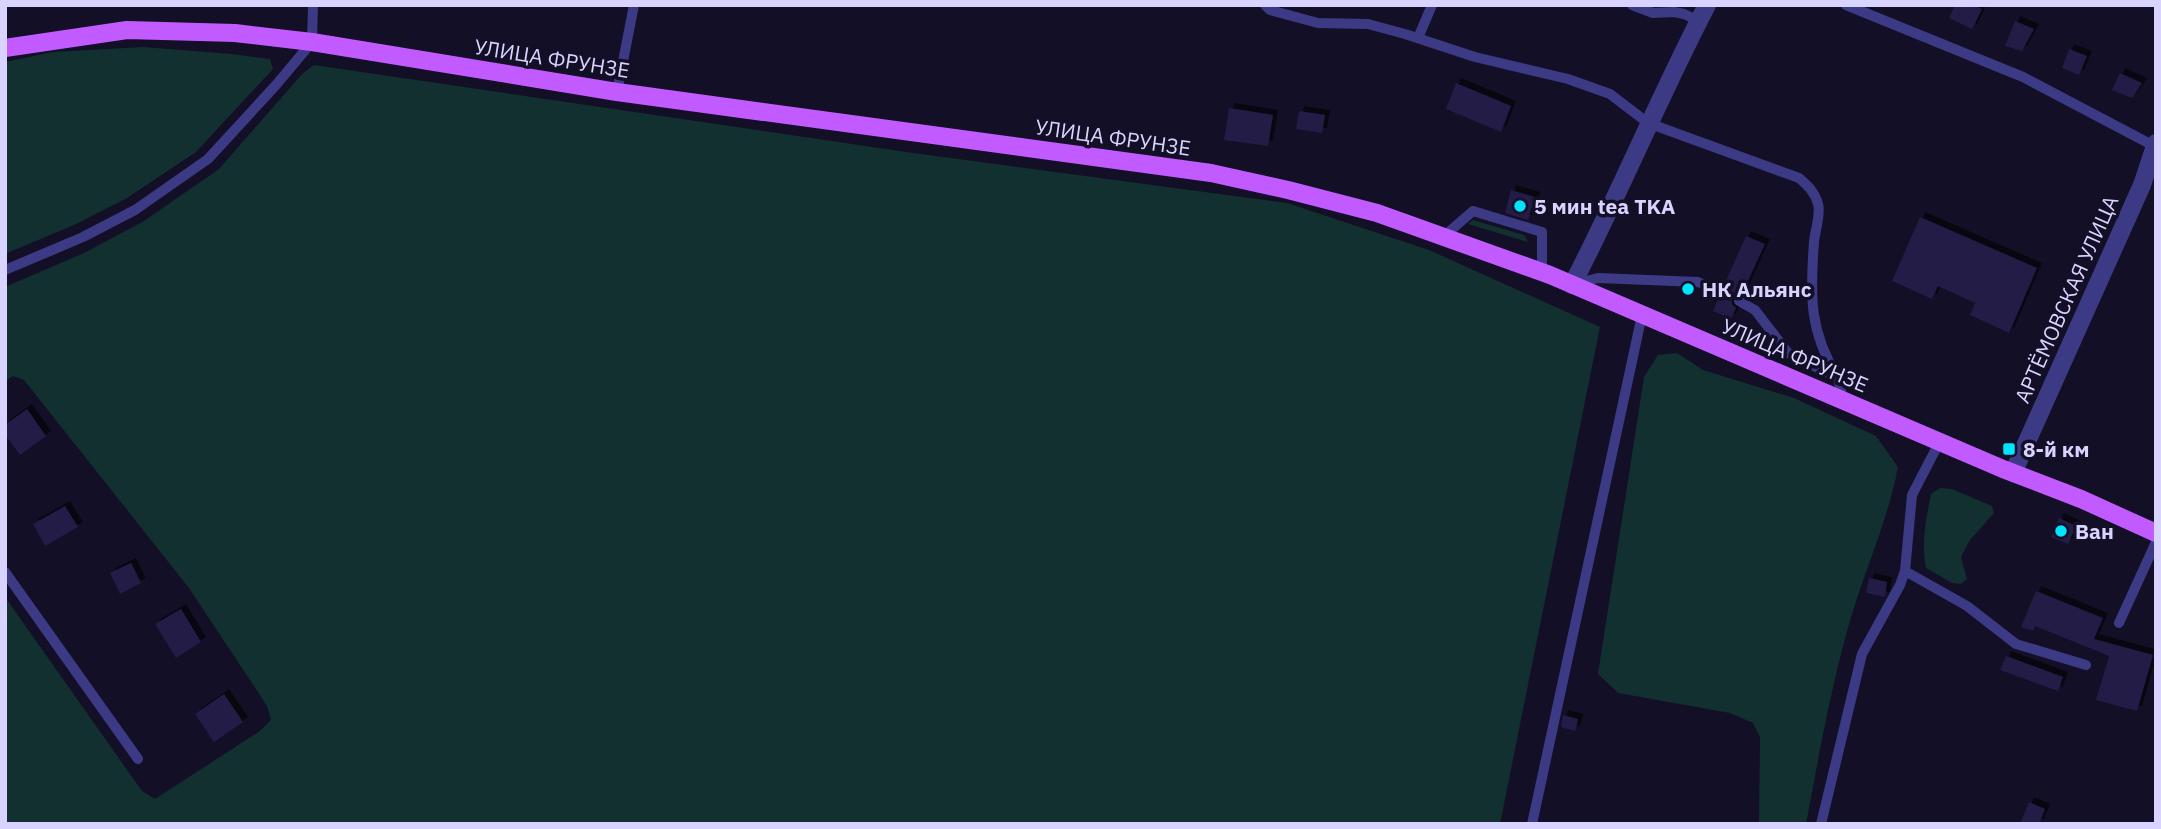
<svg xmlns="http://www.w3.org/2000/svg" width="2161" height="829" viewBox="0 0 2161 829" font-family="'IBM Plex Sans',sans-serif">
  <style>
    .green { fill: #12302f }
    .building { fill: #241b47; filter: url(#shadow) }
    .lines { fill: none; stroke-linecap: round; stroke-linejoin: round }
    .lane { stroke: #3d3a85; stroke-width: 10 }
    .street { stroke: #3d3a85; stroke-width: 18 }
    .primary { stroke: #c25bff; stroke-width: 18 }
    .poi-dot { fill: #00e5ff; stroke: #130f26; stroke-width: 2.5 }
    .labels { text-anchor: middle; dominant-baseline: central; stroke-width: 7; stroke-linejoin: round; paint-order: stroke }
    .street-label { font-size: 21px; fill: #d9d4ff; stroke: #130f26 }
    .poi-label { font-size: 21px; font-weight: bold; fill: #d9d4ff; stroke: #130f26; text-anchor: start }
  </style>
  <defs>
    <filter id="shadow"><feDropShadow dx="5" dy="-5" stdDeviation="0" flood-color="#0009"/></filter>
  </defs>
  <rect width="100%" height="100%" fill="#130f26"/>
  <path class="green" d="M143 47 232 54 270 59 273 69 196 152 127 198 74 225 5 254V62L53 52Z
    M314 65 913 153 1287 203 1429 250 1600 327 1500 824H5V597L142 791 155 799 260 731 271 720 267 706 189 588 24 380 13 376 5 381V287L86 252 144 221 219 169 303 73Z
    M1473 220 1524 235 1528 242 1468 224Z
    M1677 353 1703 370 1794 398 1876 436 1898 467C1887 525 1861 578 1846 635 1829 697 1818 761 1806 824H1759L1760 737 1753 723 1730 713 1618 693 1598 674 1644 377 1658 355Z
    M1940 488 1952 489 1992 506 1994 513 1970 540 1961 557 1967 579 1961 584 1952 583 1926 568C1921 543 1926 519 1931 494Z"/>
  <path class="building" d="M1955 5H1973L1982 9 1972 29 1949 18Z
    M2015 21 2034 29 2022 51 2005 46Z
    M2069 49 2087 56 2079 75 2062 68Z
    M2120 73 2142 83 2132 98 2112 90Z
    M1456 83 1511 106 1501 132 1446 109Z
    M1229 108 1273 115 1268 146 1224 140Z
    M1299 111 1325 115 1322 133 1296 129Z
    M1511 190 1535 197 1528 220 1505 213Z
    M1920 217 2037 268 2009 333 1970 315 1975 303 1938 286 1932 299 1892 281Z
    M1746 236 1765 244 1742 294H1736L1732 298V304L1736 308 1731 319 1713 311 1718 299H1723L1727 296 1728 290 1724 285Z
    M27 409 46 436 20 455 5 435V425Z
    M65 506 78 527 45 546 33 524Z
    M2059 518 2076 526 2068 544 2051 537Z
    M131 563 141 583 120 594 110 573Z
    M1869 578 1887 582 1885 597 1866 593Z
    M2036 591 2103 618 2094 639 2153 655 2137 711 2096 700 2109 656 2035 626 2033 631 2021 627Z
    M181 609 201 642 176 658 155 624Z
    M2006 656 2063 677 2058 691 2000 670Z
    M224 694 243 722 214 742 195 714Z
    M1563 715 1578 719 1575 731 1561 727Z
    M2029 802 2045 809 2039 824H2020Z"/>
  <g class="lines">
    <path class="lane" d="M1265 5 1270 10 1318 23 1368 24 1405 34 1475 57 1568 79 1610 94 1648 123 1799 178C1808 186 1815 192 1818 204 1821 215 1815 230 1814 242 1810 296 1809 331 1838 378
      M1632 5 1653 13 1674 12 1684 14 1699 21
      M1846 5 2023 77 2154 146
      M1418 38 1432 5
      M617 92 634 5
      M1443 237 1473 211 1542 232V272
      M5 270 83 237 135 210 208 159 276 85 312 42 313 5
      M1574 284 1598 278 1698 282 1721 292
      M1739 301 1755 310 1788 353 1838 378 1843 400
      M1905 571 1967 606 2016 644 2086 665
      M5 572 138 759
      M2119 623 2156 542
      M1532 824 1642 315
      M1821 824 1862 654 1900 585 1905 571 1912 495 1940 441"/>
    <path class="street" d="M1572 285C1620 193 1659 97 1707 5
      M2013 473 2142 185 2156 143"/>
    <path class="primary" d="M5 48 127 30 235 33 312 42 617 92 1211 173 1288 190 1377 213 1550 275 2003 469 2081 499 2156 533"/>
  </g>
  <g class="poi-dot">
    <circle cx="1520" cy="206" r="7"/>
    <circle cx="1688" cy="289" r="7"/>
    <rect x="2002" y="442" width="14" height="14" rx="3.5"/>
    <circle cx="2061" cy="531" r="7"/>
  </g>
  <g class="labels">
    <g class="street-label">
      <text transform="translate(552 58) rotate(9)">УЛИЦА ФРУНЗЕ</text>
      <text transform="translate(1113 137) rotate(8)">УЛИЦА ФРУНЗЕ</text>
      <text transform="translate(2066 299) rotate(-66)">АРТЁМОВСКАЯ УЛИЦА</text>
      <text transform="translate(1795 355) rotate(23)">УЛИЦА ФРУНЗЕ</text>
    </g>
    <g class="poi-label">
      <text x="1534" y="206">5 мин tea TKA</text>
      <text x="1702" y="289">НК Альянс</text>
      <text x="2023" y="449">8-й км</text>
      <text x="2075" y="531">Ван</text>
    </g>
  </g>
  <rect width="2161" height="829" fill="none" stroke="#d9d4ff" stroke-width="14"/>
</svg>
